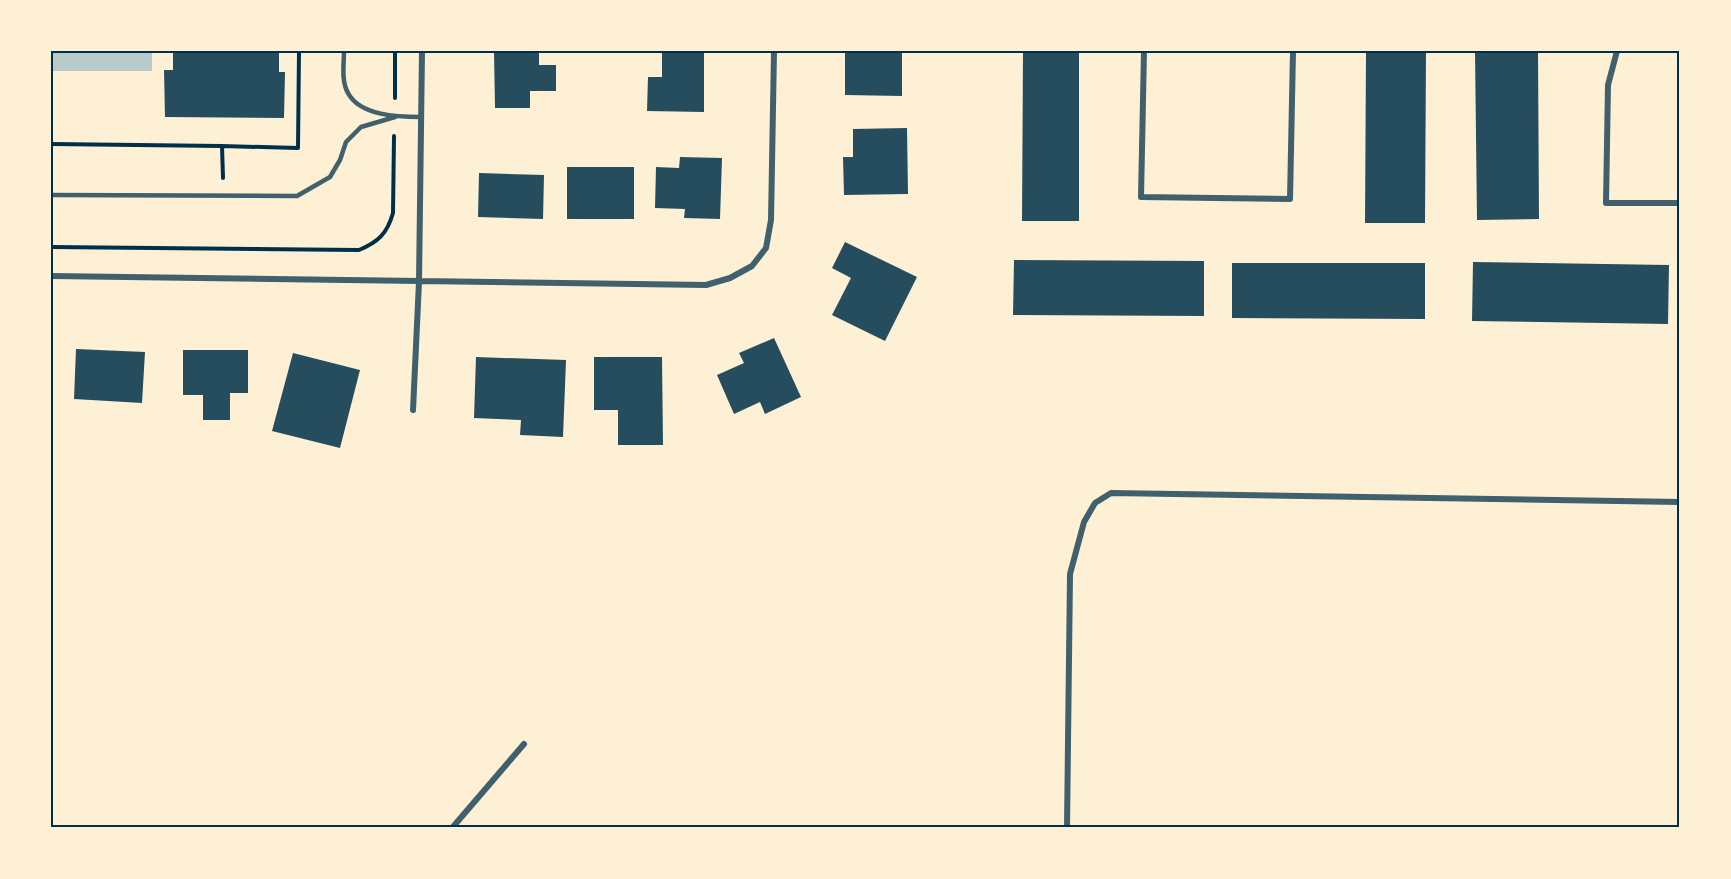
<svg xmlns="http://www.w3.org/2000/svg" width="1731" height="879" viewBox="0 0 1731 879" font-family="Cabin,sans-serif">
  <style>
    .green { fill: #b9caca }
    .building { fill: #264d5e }
    .lines { fill: none; stroke-linecap: round; stroke-linejoin: round }
    .path { stroke: #003049; stroke-width: 4 }
    .service { stroke: #3f606c; stroke-width: 4.5 }
    .minor { stroke: #3f606c; stroke-width: 6 }
    .neatline { fill: none; stroke: #003049; stroke-width: 2 }
  </style>
  <rect width="100%" height="100%" fill="#fdf0d5"/>
  <path class="green" d="M51 51H152V71H51Z"/>
  <path class="building" d="M173 51H279V72H285L284 118 165 117 164 70H173Z
    M494 51H539V65H556V91H530V108H495Z
    M662 51H704V112L647 111 648 77H662Z
    M845 51H902V96L845 95Z
    M1023 51H1079V221H1022Z
    M1366 51H1426L1425 223H1365Z
    M1475 51H1538L1539 219 1477 220Z
    M907 128 908 194 844 195 843 157H853V129Z
    M680 157 722 158 720 219 684 218 685 209 655 208 656 167 679 168Z
    M567 167H634V219H567Z
    M479 173 544 175 543 219 478 217Z
    M845 242 917 277 885 341 832 315 851 278 832 268Z
    M1014 260 1204 261V316L1013 315Z
    M1473 262 1669 265 1668 324 1472 321Z
    M1232 263H1425V319L1232 318Z
    M774 338 801 397 765 414 760 402 734 414 717 375 744 363 739 353Z
    M76 349 145 352 142 403 74 399Z
    M183 350H248V393H230V420H203V395H183Z
    M293 353 360 370 340 448 272 431Z
    M476 357 566 360 563 437 520 435 521 420 474 418Z
    M594 357H662L663 445H618V410H594Z"/>
  <g class="lines">
    <path class="path" d="M395 98V51
      M51 144 222 146 223 178
      M222 146 298 148 299 51
      M51 247 359 250C378 242 387 234 393 213L394 136"/>
    <path class="service" d="M344 51C344 64 341 81 348 93 360 116 399 117 421 117
      M51 195 297 196 330 177 340 160 346 142 361 127 395 117"/>
    <path class="minor" d="M1144 51 1141 197 1290 199 1293 51
      M1617 51 1608 85 1606 203H1680
      M51 276 706 285 730 278 752 266 766 248 771 220 774 51
      M413 410 419 282 422 51
      M452 828 524 744
      M1067 828 1070 574 1084 522 1095 503 1111 493 1680 502"/>
  </g>
  <rect width="1731" height="879" fill="none" stroke="#fdf0d5" stroke-width="105"/>
  <rect x="52" y="52" width="1626" height="774" class="neatline"/>
</svg>
